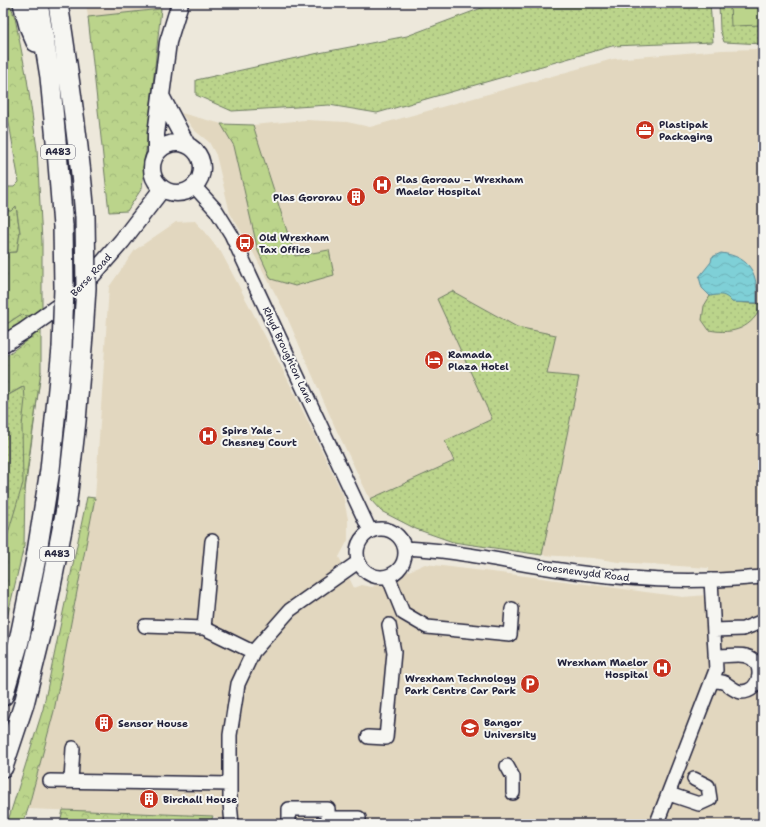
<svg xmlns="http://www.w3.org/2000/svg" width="766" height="827" viewBox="0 0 766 827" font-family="'Shantell Sans',sans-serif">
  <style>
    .built { fill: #e2d7bf }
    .grass { fill: url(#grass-dots); stroke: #6e7b63 }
    .forest { fill: url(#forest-crowns); stroke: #6e7b63 }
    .pitch { fill: #bbd48b; stroke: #6e7b63 }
    .water { fill: url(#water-waves); stroke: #5a8a99 }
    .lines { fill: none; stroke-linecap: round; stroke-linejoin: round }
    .minor-casing { stroke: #22223b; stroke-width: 16 }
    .major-casing { stroke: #22223b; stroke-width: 19 }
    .highway-casing { stroke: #22223b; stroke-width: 22 }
    .minor { stroke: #f6f6f2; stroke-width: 13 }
    .major { stroke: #f6f6f2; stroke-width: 16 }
    .highway { stroke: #f6f6f2; stroke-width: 19 }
    .highway-bridge-casing { stroke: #22223b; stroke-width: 22; stroke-linecap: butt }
    .highway-bridge { stroke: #f6f6f2; stroke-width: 19 }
    .labels { text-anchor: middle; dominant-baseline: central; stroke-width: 4; stroke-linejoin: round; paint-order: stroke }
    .shield { fill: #f6f6f2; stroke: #626272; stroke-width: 1 }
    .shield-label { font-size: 9px; font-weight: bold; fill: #22223b }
    .poi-label { font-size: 10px; font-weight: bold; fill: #22223b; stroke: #f6f6f2; text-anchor: start }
    .street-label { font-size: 10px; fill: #22223b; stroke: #f6f6f2 }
  </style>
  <defs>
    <pattern id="grass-dots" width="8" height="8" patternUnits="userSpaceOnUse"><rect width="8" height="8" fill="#bbd48b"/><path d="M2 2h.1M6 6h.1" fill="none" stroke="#a0b679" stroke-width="1.8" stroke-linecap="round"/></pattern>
    <pattern id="forest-crowns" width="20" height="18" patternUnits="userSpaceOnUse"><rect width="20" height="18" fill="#bbd48b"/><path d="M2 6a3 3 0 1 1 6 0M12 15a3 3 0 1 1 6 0" fill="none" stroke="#a0b679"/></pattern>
    <pattern id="water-waves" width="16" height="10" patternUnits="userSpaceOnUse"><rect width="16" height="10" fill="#7fd0d7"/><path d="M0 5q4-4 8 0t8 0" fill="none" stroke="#6db2b9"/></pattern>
  </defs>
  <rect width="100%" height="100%" fill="#ede8db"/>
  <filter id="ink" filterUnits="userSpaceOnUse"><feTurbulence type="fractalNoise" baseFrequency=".025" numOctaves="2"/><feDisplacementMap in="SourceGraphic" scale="8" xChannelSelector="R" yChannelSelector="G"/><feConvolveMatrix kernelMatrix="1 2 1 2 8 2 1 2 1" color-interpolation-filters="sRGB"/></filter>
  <g filter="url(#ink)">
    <path class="built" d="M86 3H163L161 9 88 17Z
      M759 49 763 51V824H229L213 816 28 809 54 711 95 498 109 287 135 250 176 222 195 221 221 252 287 378 343 495 348 519V540L339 557 354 588 362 585 372 587 425 564 534 577 683 597 707 595 709 568 618 562 593 558 542 555 453 542 416 529 381 511 370 499 335 427 284 310 248 243 230 213 216 155 209 142 194 130 181 113 222 124 253 125 305 120 347 122 370 127 613 59 722 50Z"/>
    <path class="grass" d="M495 3H710L713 42 612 46 377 113 329 105 232 111 196 95V80L319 53 407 36Z
      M719 3H763V44L724 42 720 30Z
      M16 206 20 233 17 252 3 253V210L11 211Z
      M452 291 517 327 556 335 547 374 579 377 542 555 453 542 416 529 381 511 370 499 454 461 445 441 492 419 437 299Z
      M720 294 727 296 732 302 763 304C752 328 734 335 709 330L702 320 704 306 710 296Z
      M20 315 31 316 3 334V323H8Z
      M41 371 18 543 3 598V398L27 385Z"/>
    <path class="forest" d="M3 3H10L15 18 27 79 37 149 42 241V307L31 316 20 315 8 323H3V253L17 252 20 232 16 206 11 211 3 210V187H14L19 182 7 111 3 110Z
      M161 9 142 188 127 211 109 212 88 17Z
      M221 124 253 125 295 256 329 250 334 275 295 286 271 279 258 251 234 146Z
      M41 330V371L25 486 24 546 3 635V550L23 483 22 426 25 399 24 386 3 398V358Z
      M87 497 95 498 54 711 28 809 23 824H7L43 709Z
      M63 810 213 816 210 824H80L61 819Z"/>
    <path class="pitch" d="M730 3H763V25L731 26Z"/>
    <path class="water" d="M721 253C752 257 758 275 757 303L732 302C725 294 721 294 710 296L702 288 699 277 711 262 712 257Z"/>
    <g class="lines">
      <g class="minor-casing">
        <path id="minor" d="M194 186 216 210 231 234 370 531
          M357 553a24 24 0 1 1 48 0a24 24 0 1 1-48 0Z
          M405 548C455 550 505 562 554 569 606 577 659 582 712 580 729 580 746 578 763 577
          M388 576 403 613 427 627 510 635 512 609
          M145 626 204 628 253 652
          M204 628 212 541
          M714 630 743 629 763 621
          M713 681C717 681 721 681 725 683 730 686 734 691 741 692 762 692 766 661 746 656 741 654 722 656 715 656
          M368 737 386 738 394 652 389 625
          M507 766 513 777V793
          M50 781 230 784
          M71 781 73 748
          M669 794 699 804 710 799 708 786 694 779
          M232 824 230 803V735L238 684 253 652 290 610 358 562
          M289 824V809H328V818H359V824
          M659 824 658 820 716 670 711 580"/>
      </g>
      <g class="major-casing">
        <path id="major" d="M161 96 187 145
          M152 168a25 25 0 1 1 50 0a25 25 0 1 1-50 0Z
          M156 153V134L168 42 180 3
          M3 344 24 331 76 294 122 241 162 189"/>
      </g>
      <g class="highway-casing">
        <path id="highway" d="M23 3 29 26 36 42
          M38 3 50 77 57 151 63 226
          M58 3C69 74 79 144 85 216
          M3 696 19 641 36 558 50 470 62 348
          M3 767 24 704 43 627 66 509 76 421 83 335"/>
      </g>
      <use href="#minor" class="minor"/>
      <use href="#major" class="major"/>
      <use href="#highway" class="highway"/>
      <g class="highway-bridge-casing">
        <path id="highway-bridge" d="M83 335 86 288 85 216
          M62 348 64 287 63 226"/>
      </g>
      <use href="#highway-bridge" class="highway-bridge"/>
    </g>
  </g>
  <defs>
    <g id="office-disc" transform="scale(1)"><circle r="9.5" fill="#c8321e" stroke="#f6f6f2"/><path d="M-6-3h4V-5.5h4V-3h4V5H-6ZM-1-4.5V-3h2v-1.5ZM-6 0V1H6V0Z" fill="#fff"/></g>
    <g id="hospital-disc" transform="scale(1)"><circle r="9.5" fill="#c8321e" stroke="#f6f6f2"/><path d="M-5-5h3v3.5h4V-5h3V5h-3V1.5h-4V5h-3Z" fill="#fff"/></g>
    <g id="building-disc" transform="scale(1)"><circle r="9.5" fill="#c8321e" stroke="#f6f6f2"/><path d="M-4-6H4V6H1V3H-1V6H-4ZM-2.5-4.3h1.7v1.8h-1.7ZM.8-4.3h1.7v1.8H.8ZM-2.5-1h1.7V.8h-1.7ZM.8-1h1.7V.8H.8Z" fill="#fff"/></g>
    <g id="bus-disc" transform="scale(1)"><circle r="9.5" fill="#c8321e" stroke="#f6f6f2"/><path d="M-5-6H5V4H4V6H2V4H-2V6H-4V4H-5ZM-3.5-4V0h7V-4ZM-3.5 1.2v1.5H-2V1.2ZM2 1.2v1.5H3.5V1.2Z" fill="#fff"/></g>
    <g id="hotel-disc" transform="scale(1)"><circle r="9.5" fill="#c8321e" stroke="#f6f6f2"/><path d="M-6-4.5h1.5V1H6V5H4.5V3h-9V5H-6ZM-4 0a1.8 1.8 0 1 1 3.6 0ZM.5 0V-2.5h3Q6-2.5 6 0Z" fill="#fff"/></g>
    <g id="parking-disc" transform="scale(1)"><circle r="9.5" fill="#c8321e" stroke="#f6f6f2"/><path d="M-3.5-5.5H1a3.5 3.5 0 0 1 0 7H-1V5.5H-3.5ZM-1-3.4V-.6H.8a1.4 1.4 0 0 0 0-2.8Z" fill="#fff"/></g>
    <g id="university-disc" transform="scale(1)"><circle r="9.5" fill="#c8321e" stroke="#f6f6f2"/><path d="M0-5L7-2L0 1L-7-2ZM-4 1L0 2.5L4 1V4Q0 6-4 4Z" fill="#fff"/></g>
  </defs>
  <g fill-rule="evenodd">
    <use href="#office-disc" x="645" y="130"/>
    <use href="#hospital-disc" x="382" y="185"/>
    <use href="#building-disc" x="356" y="197"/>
    <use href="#bus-disc" x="245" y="243"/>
    <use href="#hotel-disc" x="434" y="360"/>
    <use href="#hospital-disc" x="208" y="436"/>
    <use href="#hospital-disc" x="662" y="668"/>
    <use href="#parking-disc" x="530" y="684"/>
    <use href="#building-disc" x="104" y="723"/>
    <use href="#university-disc" x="470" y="728"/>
    <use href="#building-disc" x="149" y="799"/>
  </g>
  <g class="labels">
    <g class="shield">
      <rect x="41" y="145" width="34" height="14" rx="3"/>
      <rect x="40" y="547" width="34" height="14" rx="3"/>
    </g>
    <g class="shield-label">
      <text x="58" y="152">A483</text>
      <text x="57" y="554">A483</text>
    </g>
    <g class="poi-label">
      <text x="659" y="124">Plastipak<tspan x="659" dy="12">Packaging</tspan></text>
      <text x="396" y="179">Plas Goroau – Wrexham<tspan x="396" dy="12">Maelor Hospital</tspan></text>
      <text x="342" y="197" text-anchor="end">Plas Gororau</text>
      <text x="259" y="237">Old Wrexham<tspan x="259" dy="12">Tax Office</tspan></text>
      <text x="448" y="354">Ramada<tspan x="448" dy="12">Plaza Hotel</tspan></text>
      <text x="222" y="430">Spire Yale -<tspan x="222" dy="12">Chesney Court</tspan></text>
      <text x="648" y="662" text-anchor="end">Wrexham Maelor<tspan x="648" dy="12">Hospital</tspan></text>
      <text x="516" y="678" text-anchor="end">Wrexham Technology<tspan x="516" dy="12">Park Centre Car Park</tspan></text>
      <text x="484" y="722">Bangor<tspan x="484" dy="12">University</tspan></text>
      <text x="118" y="723">Sensor House</text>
      <text x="163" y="799">Birchall House</text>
    </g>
    <g class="street-label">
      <text transform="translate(91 275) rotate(-47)">Berse Road</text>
      <text transform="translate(288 355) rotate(65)">Rhyd Broughton Lane</text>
      <text transform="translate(583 572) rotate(7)">Croesnewydd Road</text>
    </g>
  </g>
  <rect width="766" height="827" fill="none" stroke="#f6f6f2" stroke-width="16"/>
  <rect x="8" y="8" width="750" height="811" fill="none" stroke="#22223b" stroke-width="1.5" filter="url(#ink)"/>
</svg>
